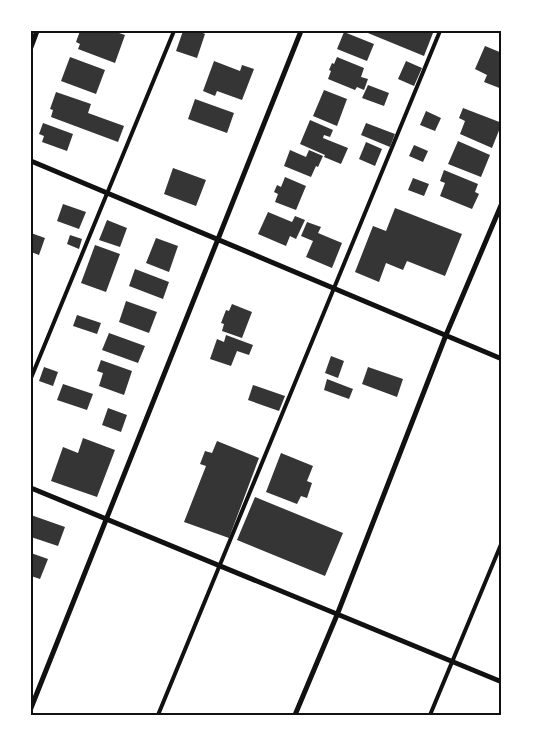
<svg xmlns="http://www.w3.org/2000/svg" width="533" height="746" viewBox="0 0 533 746" font-family="Ubuntu,sans-serif">
  <style>
    .building { fill: #353535 }
    .lines { fill: none; stroke-linecap: round; stroke-linejoin: round }
    .service { stroke: #111; stroke-width: 4 }
    .minor { stroke: #111; stroke-width: 5 }
    .neatline { fill: none; stroke: #111; stroke-width: 2 }
  </style>
  <rect width="100%" height="100%" fill="#fff"/>
  <path class="building" d="M80 31H113L125 35 115 63 78 49 80 44 76 42Z
    M183 31H199L205 34 197 58 176 51Z
    M363 31H428L433 33 424 56Z
    M344 32 374 44 367 61 337 49Z
    M485 46 502 53V89L484 82 487 75 475 69Z
    M70 57 105 70 96 94 61 81Z
    M337 57 364 68 361 77 368 79 364 90 357 87 355 90 328 79 331 71 329 70 332 63 334 64Z
    M214 61 240 71 242 65 254 69 242 100 217 91 215 96 203 91Z
    M406 61 422 68 414 86 398 79Z
    M368 85 389 93 384 106 362 98Z
    M324 90 347 99 337 126 313 116Z
    M56 92 91 104 88 113 124 126 118 142 51 117 53 110 50 109Z
    M195 99 234 113 227 133 188 119Z
    M463 108 502 123 492 148 460 134 465 121 459 118Z
    M426 111 441 118 435 131 420 125Z
    M310 120 333 130 330 137 324 135 323 138 348 148 341 164 324 157 325 155 300 144Z
    M43 123 73 134 67 151 42 142 44 136 39 134Z
    M366 123 395 134 390 147 361 135Z
    M458 141 490 155 481 177 448 164Z
    M366 142 382 149 375 166 359 159Z
    M414 145 428 151 423 162 409 156Z
    M290 150 306 157 309 150 323 156 318 167 316 166 311 177 284 166Z
    M173 168 206 180 196 206 164 194Z
    M444 170 478 184 475 192 479 194 472 209 440 196 445 183 440 181Z
    M285 177 306 186 296 210 275 202 278 194 274 192 277 185 281 187Z
    M413 178 429 184 424 196 408 190Z
    M63 204 86 212 79 229 57 221Z
    M395 208 462 234 445 276 407 261 403 270 386 263 379 282 355 272 373 226 386 231Z
    M268 212 292 222 295 216 305 220 296 239 290 236 286 246 258 234Z
    M107 220 127 228 120 247 99 240Z
    M307 222 321 227 318 233 342 243 332 268 306 257 313 241 301 236Z
    M31 233 45 238 39 255 31 252Z
    M70 235 82 239 79 249 67 244Z
    M156 238 178 246 169 272 146 263Z
    M95 245 120 254 106 292 81 283Z
    M135 269 169 282 163 299 129 286Z
    M126 301 157 312 149 333 119 322Z
    M232 304 252 312 242 338 222 331 224 324 221 323 226 310 229 311Z
    M77 315 101 323 97 334 73 326Z
    M109 333 145 346 138 363 102 350Z
    M226 335 253 345 249 355 237 351 231 366 210 359 217 339 224 342Z
    M331 356 344 361 338 378 325 373Z
    M101 360 132 371 124 395 99 386 103 373 97 371Z
    M44 367 58 372 53 386 39 381Z
    M368 367 403 379 397 397 362 384Z
    M327 379 353 389 349 399 324 390Z
    M63 384 93 394 87 410 57 400Z
    M253 385 285 396 279 411 248 400Z
    M108 408 127 415 121 432 102 425Z
    M83 438 115 450 97 497 51 481 63 447 78 453Z
    M217 441 259 458 229 538 184 522 206 466 200 464 205 451 212 453Z
    M281 453 313 466 307 481 312 483 307 498 301 496 297 504 266 492Z
    M255 497 343 533 325 576 237 540Z
    M31 515 65 527 58 546 31 537Z
    M31 553 48 559 40 579 31 576Z"/>
  <g class="lines">
    <path class="service" d="M31 378 174 31
      M158 715 440 31
      M430 715 502 542"/>
    <path class="minor" d="M31 47 37 31
      M31 161 502 359
      M31 488 502 682
      M31 708 301 31
      M295 715 337 615 446 335 502 203"/>
  </g>
  <rect width="533" height="746" fill="none" stroke="#ffffff" stroke-width="65"/>
  <rect x="32" y="32" width="468" height="682" class="neatline"/>
</svg>
